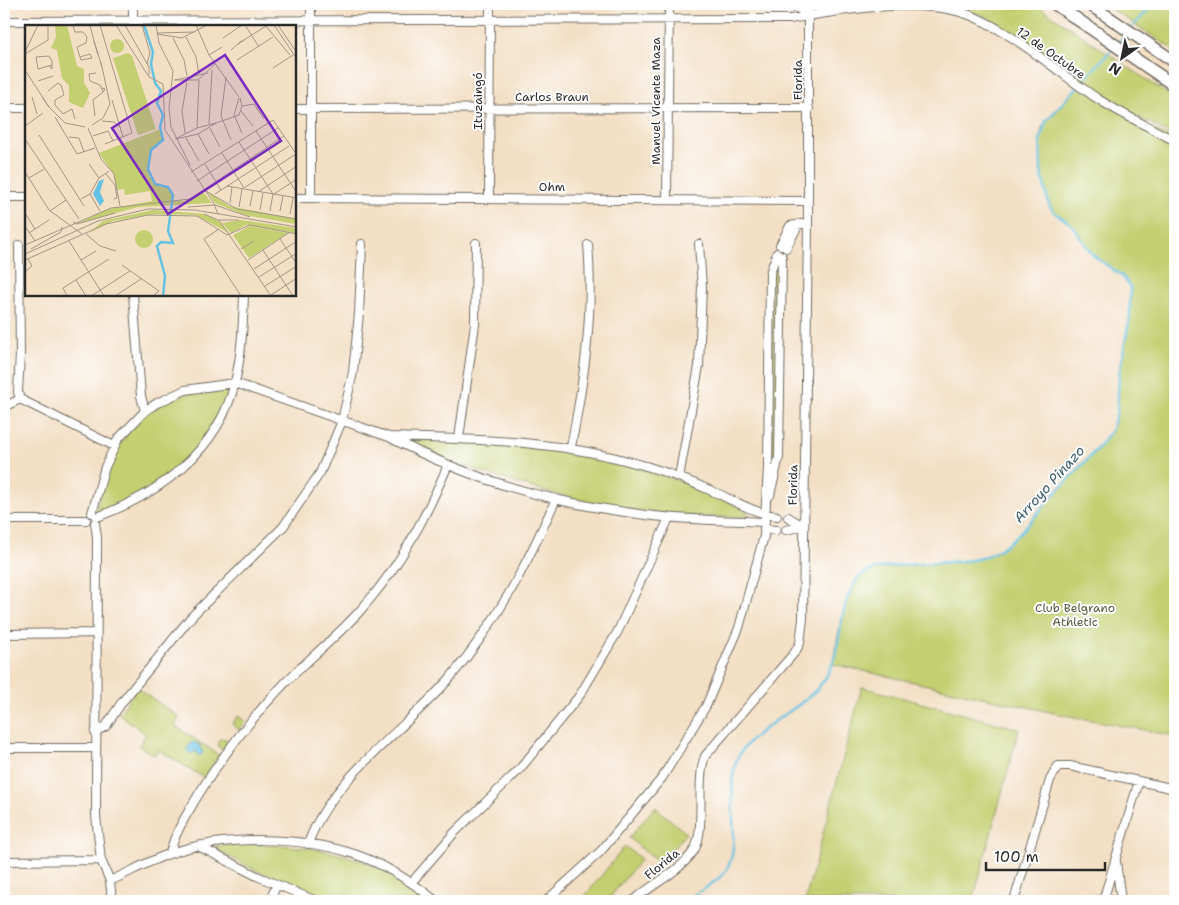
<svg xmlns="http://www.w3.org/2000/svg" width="1179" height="905" viewBox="0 0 1179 905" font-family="'Shantell Sans',sans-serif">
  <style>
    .green { fill: #c3cf70; stroke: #777d4e }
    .water { fill: #65c2e3; stroke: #487687 }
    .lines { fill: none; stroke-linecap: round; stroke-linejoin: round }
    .stream { stroke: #65c2e3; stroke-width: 2.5 }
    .minor-casing { stroke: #716a61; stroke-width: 10 }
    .highway-casing { stroke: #716a61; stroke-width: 14 }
    .minor { stroke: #fff; stroke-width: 8 }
    .highway { stroke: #fff; stroke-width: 11 }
    .labels { text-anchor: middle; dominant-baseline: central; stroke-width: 4; stroke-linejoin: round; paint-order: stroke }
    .street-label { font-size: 12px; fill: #2b2b2b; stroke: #fff }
    .park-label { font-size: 12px; fill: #595c40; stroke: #fff }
    .water-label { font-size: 14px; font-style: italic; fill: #3f606b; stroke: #fff }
    .inset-river { fill: none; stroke: #65c2e3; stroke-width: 2.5 }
    .inset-road { fill: none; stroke: #a39787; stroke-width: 1 }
    .view { fill: #7b2cbf; fill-opacity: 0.15; stroke: #7b2cbf; stroke-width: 2.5 }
    .inset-edge { fill: none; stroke: #2b2b2b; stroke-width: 2.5 }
  </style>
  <rect width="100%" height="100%" fill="#fff"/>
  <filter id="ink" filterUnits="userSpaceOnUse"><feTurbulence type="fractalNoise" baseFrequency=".02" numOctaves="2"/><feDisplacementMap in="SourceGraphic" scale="10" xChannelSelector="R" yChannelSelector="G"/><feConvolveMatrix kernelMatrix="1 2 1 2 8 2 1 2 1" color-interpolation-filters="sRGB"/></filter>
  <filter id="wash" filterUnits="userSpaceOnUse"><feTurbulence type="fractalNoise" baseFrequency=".0096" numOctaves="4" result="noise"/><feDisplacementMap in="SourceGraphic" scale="20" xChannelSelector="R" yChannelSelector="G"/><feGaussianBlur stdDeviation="1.12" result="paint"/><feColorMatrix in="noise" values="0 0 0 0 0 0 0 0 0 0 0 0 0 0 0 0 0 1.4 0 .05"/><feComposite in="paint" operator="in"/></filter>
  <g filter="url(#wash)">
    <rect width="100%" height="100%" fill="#f3dfc4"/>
    <path class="green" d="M944 4H1035L1175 99V137L1102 97 985 16Z
      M1104 4H1175V51Z
      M1079 86 1175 141V736L1059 714 832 664C838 640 843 592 861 575 875 562 956 565 981 558 1012 550 1038 511 1059 489 1077 470 1098 451 1112 429L1117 411 1119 374 1130 316V287L1123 277 1093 255 1068 221 1054 212 1049 205 1041 171 1040 140 1042 127Z
      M775 268 778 270C778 297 781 452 773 464L772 270Z
      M227 387 229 394C200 457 159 487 97 515L95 513C117 433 138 396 227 387Z
      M410 440H446L573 450 658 473 698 488 745 510 750 516C644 524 507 487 410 444L408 442Z
      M862 687 1019 729 973 901H805Z
      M137 688 179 717 175 726 219 755 204 778 159 750 154 755 139 746 146 734 119 714Z
      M238 716 246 722 239 730 232 724Z
      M217.5 744a5.5 5.5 0 1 1 11 0a5.5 5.5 0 1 1-11 0Z
      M655 807 686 833 660 864 629 838Z
      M245 843C321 847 370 852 431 901H329L259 872 214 849 216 846Z
      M625 846 641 859 607 901H581Z"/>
    <path class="water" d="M192 742 199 744 203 753 199 756 196 751 190 754 187 749Z"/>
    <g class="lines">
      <path class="stream" d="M1131 28 1154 4
        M1118 43 1126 34
        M684 901C696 893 714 885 724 873 745 850 722 785 739 755 756 726 802 710 822 683 845 653 835 607 859 577 874 560 955 566 981 558 1013 549 1038 511 1059 489 1077 470 1098 451 1112 429L1117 411 1119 374 1130 316V287L1123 277 1093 255 1072 225 1054 212 1049 205 1041 171 1040 140 1046 121 1114 47"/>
    </g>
  </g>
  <g filter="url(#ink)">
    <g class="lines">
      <g class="minor-casing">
        <path id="minor" d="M133 4V26
          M790 4 809 15
          M4 21 790 19C844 10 899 0 953 10 1000 20 1057 72 1098 99 1123 115 1150 127 1175 141
          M4 108H26
          M295 109 809 108
          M4 197H26
          M295 198 808 201
          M311 198V4
          M489 198 490 4
          M667 199 669 4
          M19 245 20 354 18 392 20 399 114 446
          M780 245 790 226 808 223
          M786 248 799 224
          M133 295 141 396 145 411
          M6 406 20 399
          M459 438 475 324 476 243
          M571 447C584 380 594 313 588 245
          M679 477 699 366 702 287 699 244
          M770 495 779 457 782 256
          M92 513 105 467 118 439 145 411 157 403 185 390 235 383 389 437
          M97 517C159 494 219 451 235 382 242 354 243 323 244 295
          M788 517 803 526
          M4 520H86
          M765 522C721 520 676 520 632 513 548 502 464 477 389 437 479 439 558 440 646 466 669 473 692 482 714 492 735 501 754 513 777 516
          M95 523 97 537 96 816 101 860 110 881 112 901
          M764 529 776 530
          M786 530 803 526
          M4 634 96 633
          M95 732 106 726 122 702 192 616 283 527 320 473 342 421 353 372 359 314 362 244
          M4 748H95
          M308 844C330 779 406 729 450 678 499 619 525 568 556 499
          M198 846 257 876 316 901
          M170 853C175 831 189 811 200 792 224 754 252 717 284 684 310 657 341 634 365 605 402 563 426 516 448 465
          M4 861 101 860
          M1116 861 1121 901
          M110 881C130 872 149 861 169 854 222 835 301 836 354 854 384 864 411 881 436 901
          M412 882 455 832 519 770 580 695 618 631 669 518
          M269 901 277 885
          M546 901 601 851 662 778 706 706 739 628 764 536 768 468 770 273 777 253
          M633 901C652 884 678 873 693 852 707 832 695 782 705 756L795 652 800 643 803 619 808 223V4
          M1014 901 1050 780 1058 766H1070L1175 789
          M1103 901 1139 781"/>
      </g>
      <g class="highway-casing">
        <path id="highway" d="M1055 4 1175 86
          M1089 4 1175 62"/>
      </g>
      <use href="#minor" class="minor"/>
      <use href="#highway" class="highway"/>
    </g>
  </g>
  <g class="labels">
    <g class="street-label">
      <text transform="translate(1051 53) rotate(35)">12 de Octubre</text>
      <text transform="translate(798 80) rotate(-90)">Florida</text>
      <text x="552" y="97">Carlos Braun</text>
      <text transform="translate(478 101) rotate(-90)">Ituzaingó</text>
      <text transform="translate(656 101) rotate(-90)">Manuel Vicente Maza</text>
      <text x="552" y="187">Ohm</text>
      <text transform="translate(793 485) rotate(-89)">Florida</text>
      <text transform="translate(662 864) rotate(-39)">Florida</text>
    </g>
    <g class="park-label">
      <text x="1075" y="608">Club Belgrano<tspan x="1075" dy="14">Athletic</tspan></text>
    </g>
    <g class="water-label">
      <text transform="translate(1049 484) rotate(-48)">Arroyo Pinazo</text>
    </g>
  </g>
  <g transform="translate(25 25)">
    <rect width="271" height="271" fill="#f3dfc4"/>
    <path d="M30 0H42L52 41 59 44V58L65 68 58 83 44 77V61L37 53 32 25 26 23 31 12ZM85 21a7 7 0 1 1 14 0a7 7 0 1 1-14 0ZM103 28 107 31 131 104 113 110 88 33ZM135 104 138 115 127 125 123 143 129 158 144 163 148 169 147 175 159 176 178 167 187 178 113 182 51 199 83 184 127 176 125 166 100 170 99 164 92 165 88 148 74 128ZM182 166 204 181 271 194V199L220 190 190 178ZM128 185 180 189 194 196 204 208 170 190 130 189 88 196 64 208 78 196ZM216 195 271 203V208L221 200 206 208 197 198ZM225 201 263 208 224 233 208 210ZM110 214a9 9 0 1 1 18 0a9 9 0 1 1-18 0Z" fill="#c3cf70"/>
    <path d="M79 154 75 167 79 176 75 181 68 169 74 156Z" fill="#65c2e3"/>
    <path class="inset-river" d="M119 0 128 27 126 39 130 58 136 66 132 78 138 90 135 102 138 115 126 125 123 144 130 159 143 162 148 170 143 206 148 218 136 217 132 221 140 251 138 271"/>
    <path class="inset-road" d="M48 0 50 7H58L62 12 61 18 52 22 54 29 56 35 67 33 65 29 55 32M65 0 69 16M75 0 107 108 80 119M91 0 124 52 138 59 140 105 188 177 193 189M100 0 124 42V50M117 0 125 28 122 39M131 0 134 18 148 46 144 83 146 102 165 140M171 0 184 30 214 72M220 0 234 22M240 0 265 30M249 0 272 34M253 0 272 28M132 8 170 7M132 9 157 13 182 0M161 12 171 32 174 49M148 13 159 35 162 51M198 13 217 0M219 15 241 1M206 25 215 17 219 15 212 20M0 27 13 0M0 29 23 15V1M73 30 69 16 77 42 76 38M184 30 197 22M212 35 248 12M24 41 27 44V36L24 31 11 32 13 44 27 40M248 43 268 30M0 45 24 82 17 72M71 48 64 49 65 56 75 60 78 67 80 64 77 63M201 52 196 91 206 115M149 55H173L190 39M150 55 183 48M13 56 28 51M23 66 33 58 36 60 39 70 30 75V80L38 89 47 84 50 94M7 72 12 89M214 73 209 90 217 108M87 75 98 112M217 81 229 79 239 94M24 82 40 98 60 102M216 86 228 101M70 91 68 75 78 67M30 92 52 129 70 123M77 96 89 97 95 102M191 98 214 90 217 81 215 73M184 99 187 45M67 100 78 93 85 79 77 42M0 101 18 88M63 103 76 134 89 149 95 181M172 103 174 55M185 103 195 122M231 106 272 168M160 108 157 86 162 57M173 109 184 129M14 110 59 181M68 111 83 106 88 116M44 112 54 113 59 127M161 113 174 136M0 114 54 194M150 114 172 103 191 98 173 109 151 114M214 117 248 169 245 186M197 128 219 163M64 139 74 153M180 139 196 165M0 147 24 185 57 209M166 147 248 95 272 130M81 149 90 160 92 173 89 174M4 153 19 144M172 156 253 103M202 161 272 173M219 163 271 129M179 165 212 184 272 194M233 167 272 141M65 169 75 186M190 169 264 121M249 169 272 154M56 174 65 169 74 153 84 146M205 178 207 162M225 181 228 166M163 182 190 180 225 192M214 182 217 164M235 185 238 168M25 186 41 175M255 186 258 171M0 188 10 204M179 189 193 195H214M265 189 268 173M194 195 246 271M48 197 52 199 90 188M0 201 10 216M194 204 179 214 216 271M4 208 24 195M61 209 75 221 91 226M255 214 272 239M44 216 79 271M0 220 86 183 165 174 259 111M6 224 36 207 37 202M216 224 229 216M238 225 268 271M0 229 73 196 123 184 170 185 272 202M0 235 81 199 123 190 172 191 202 210 225 200 272 209M56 235 71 226M223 235 265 207M97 240 134 266 128 271M229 244 272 216M0 247 7 241 3 234M234 252 272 228M51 255 61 271M240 261 272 241M246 270 272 253M42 271 38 263 84 234M66 271 105 246M90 271 116 254"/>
    <path class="view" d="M200 30 256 116 143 189 87 103Z"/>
    <rect width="271" height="271" class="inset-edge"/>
  </g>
  <rect width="1179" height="905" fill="none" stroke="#fff" stroke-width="20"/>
  <g transform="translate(1122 58) rotate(213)" stroke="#ffffff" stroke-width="4" paint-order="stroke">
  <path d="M0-4L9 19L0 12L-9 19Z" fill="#2b2b2b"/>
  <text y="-8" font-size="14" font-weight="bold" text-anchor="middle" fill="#2b2b2b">N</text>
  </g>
  <path d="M986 862v8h119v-8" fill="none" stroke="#2b2b2b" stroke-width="2.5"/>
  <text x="994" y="862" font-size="15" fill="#2b2b2b" stroke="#ffffff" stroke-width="4" paint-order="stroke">100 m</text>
</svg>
